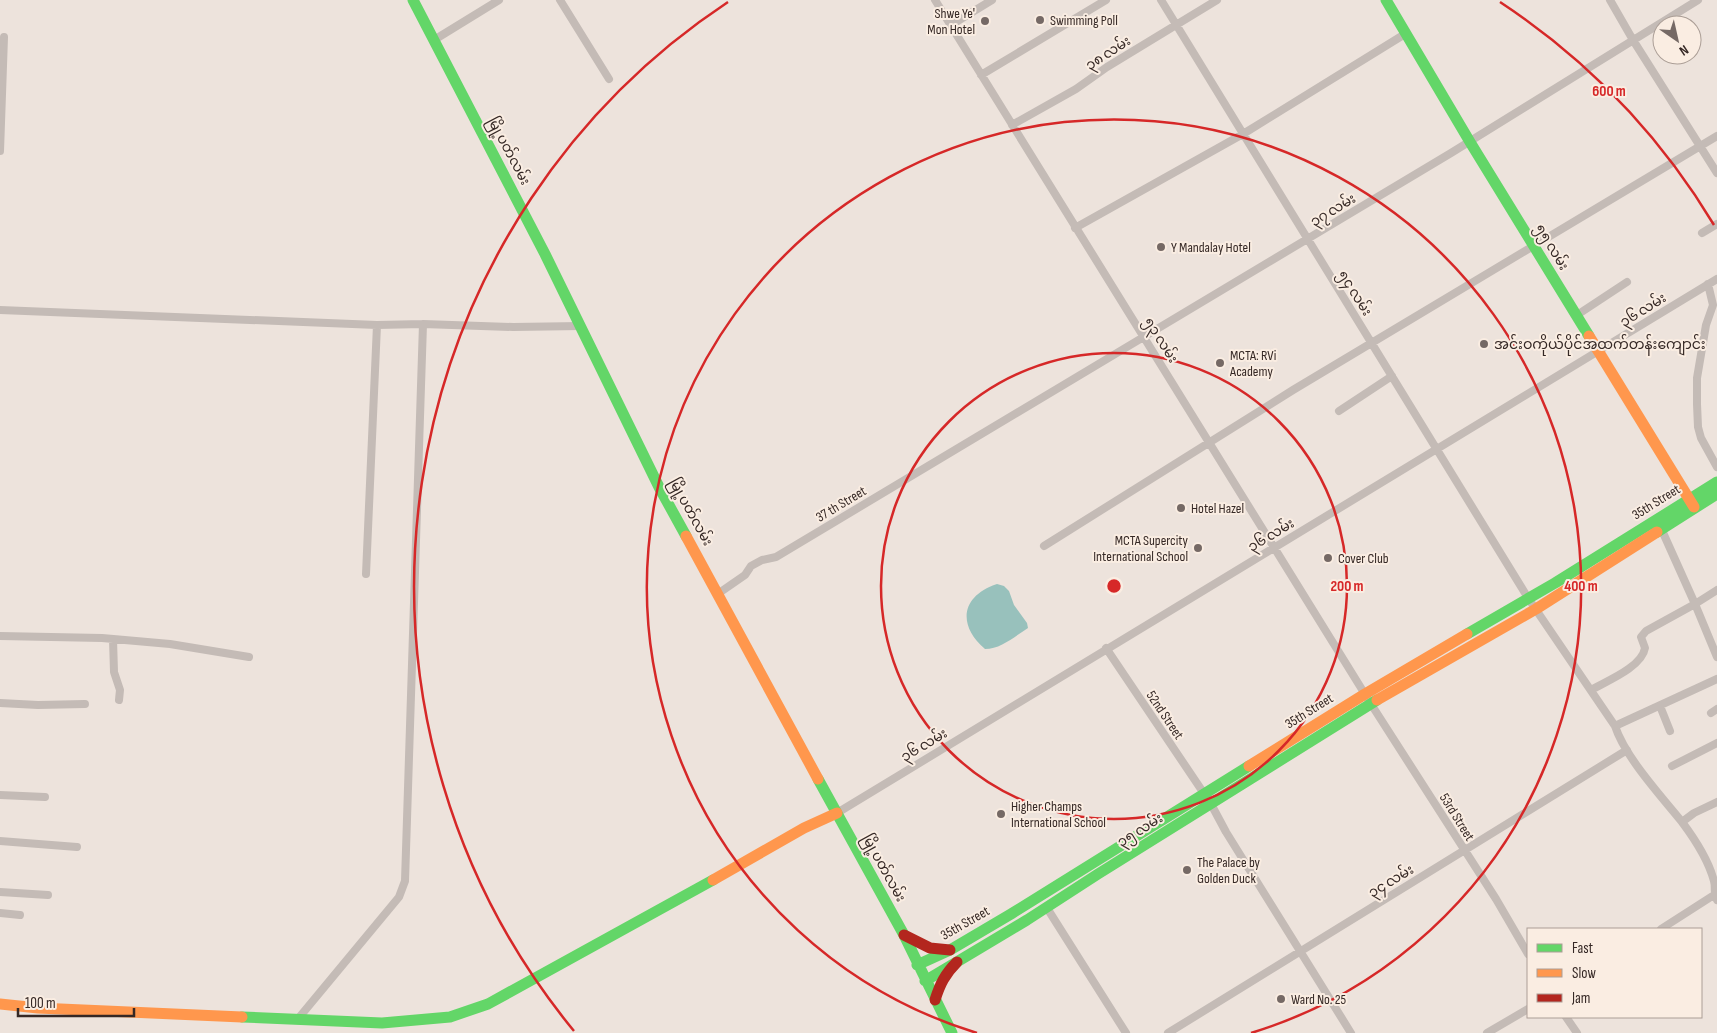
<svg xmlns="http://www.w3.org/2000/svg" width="1717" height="1033" viewBox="0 0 1717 1033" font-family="'Sofia Sans Condensed','Noto Sans Myanmar',sans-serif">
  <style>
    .water { fill: #98c1bc }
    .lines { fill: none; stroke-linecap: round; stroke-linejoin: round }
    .street { stroke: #c4bbb6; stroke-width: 8 }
    .fast { stroke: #63d668; stroke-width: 11 }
    .slow { stroke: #ff974d; stroke-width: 11 }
    .jam { stroke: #b3261e; stroke-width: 11 }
    .ring { fill: none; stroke: #d62828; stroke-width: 2.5 }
    .poi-dot { fill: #756965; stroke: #faede2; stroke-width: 2 }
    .labels { text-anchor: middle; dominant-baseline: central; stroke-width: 4; stroke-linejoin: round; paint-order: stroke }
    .poi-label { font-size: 14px; fill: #352825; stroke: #faede2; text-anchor: start }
    .street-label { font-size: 14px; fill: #352825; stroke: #faede2 }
    .centre { fill: #d62828; stroke: #faede2; stroke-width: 2.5 }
    .ring-label { font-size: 15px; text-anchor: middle; font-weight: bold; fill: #d62828; stroke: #faede2; stroke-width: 4; stroke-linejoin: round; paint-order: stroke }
  </style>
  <rect width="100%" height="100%" fill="#ede3dc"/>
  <path class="water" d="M997 584 1004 586 1009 591 1014 605 1027 623 1028 628C1015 636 1001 649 985 649 957 625 961 596 997 584Z"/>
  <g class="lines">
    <path class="street" d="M560 0 609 79
      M935 0 1371 704 1496 899 1528 954
      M1161 0 1528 598 1615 726
      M1610 0 1633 40 1717 173
      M951 25 992 0
      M434 40 499 0
      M981 75 1106 0
      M1012 125 1076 89 1107 67 1217 0
      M0 151 4 37
      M1075 228 1243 134 1405 34
      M1702 233 1717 224
      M1708 284 1713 305 1706 325 1697 378V404L1698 427 1701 438 1717 467
      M0 310 377 325 423 324 513 327 581 326
      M1577 315 1627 282
      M1339 411 1392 376
      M1660 526 1695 604 1717 657
      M1044 546 1293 390 1717 136
      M366 574 377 325
      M719 593 745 575 751 566 762 560 776 557 1451 153 1698 0
      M0 636 102 638 170 644 249 657
      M113 639 114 672 120 690 119 700
      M1106 648 1211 804 1226 832 1351 1033
      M1591 690C1607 681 1642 667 1645 648L1641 637 1646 631 1695 604 1717 590
      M0 703 38 705 85 704
      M1660 706 1670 731
      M1711 713 1717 709
      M1672 766 1717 743
      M0 795 45 797
      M1717 802 1694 813 1682 822C1694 838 1709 862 1714 881 1716 888 1713 893 1717 900
      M837 813 1717 279
      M1682 822C1661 796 1625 757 1615 726L1717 679
      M0 841 77 847
      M0 892 48 895
      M1047 908 1126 1033
      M0 913 20 915
      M1661 929 1714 895
      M1566 1017 1577 1033
      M297 1020 399 897 405 881 423 324
      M1168 1033 1627 750
      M1487 1033 1528 1009"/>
    <path class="fast" d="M413 0 545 254 659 487 686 536
      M1386 0 1470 142 1589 336
      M1657 532 1717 494
      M1467 634 1555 583 1717 482
      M818 779 904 935 952 1033
      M917 965 950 950 1011 914 1249 766
      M925 981 1027 920 1098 874 1377 700
      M242 1017 382 1023 450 1017 488 1004 713 880"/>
    <path class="slow" d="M1589 336 1694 507
      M686 536 818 779
      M1377 700 1536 609 1657 532
      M1249 766 1365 694 1467 634
      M713 880 804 828 837 813
      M0 1004 38 1008 242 1017"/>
    <path class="jam" d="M904 935 930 948 950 950
      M935 1000C940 984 945 974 957 962"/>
  </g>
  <g class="ring">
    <circle cx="1114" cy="586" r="233"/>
    <path d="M977 1033A467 467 0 1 1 1251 1033"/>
    <path d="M574 1031A700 700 0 0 1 728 2M1500 2A700 700 0 0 1 1714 225"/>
  </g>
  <g class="poi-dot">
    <circle cx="1040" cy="20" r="5"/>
    <circle cx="985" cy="21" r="5"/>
    <circle cx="1161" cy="247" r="5"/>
    <circle cx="1484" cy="344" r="5"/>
    <circle cx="1220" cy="363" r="5"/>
    <circle cx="1181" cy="508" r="5"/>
    <circle cx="1198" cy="548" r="5"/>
    <circle cx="1328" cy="558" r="5"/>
    <circle cx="1001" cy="814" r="5"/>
    <circle cx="1187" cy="870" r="5"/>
    <circle cx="1281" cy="999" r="5"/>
  </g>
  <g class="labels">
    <g class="poi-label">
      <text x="975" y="13" text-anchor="end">Shwe Ye'<tspan x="975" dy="16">Mon Hotel</tspan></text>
      <text x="1050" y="20">Swimming Poll</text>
      <text x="1171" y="247">Y Mandalay Hotel</text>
      <text x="1494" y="344">အင်းဝကိုယ်ပိုင်အထက်တန်းကျောင်း</text>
      <text x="1230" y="355">MCTA: RVi<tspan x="1230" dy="16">Academy</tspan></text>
      <text x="1191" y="508">Hotel Hazel</text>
      <text x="1188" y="540" text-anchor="end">MCTA Supercity<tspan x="1188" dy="16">International School</tspan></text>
      <text x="1338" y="558">Cover Club</text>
      <text x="1011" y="806">Higher Champs<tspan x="1011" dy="16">International School</tspan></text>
      <text x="1197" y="862">The Palace by<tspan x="1197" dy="16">Golden Duck</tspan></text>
      <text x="1291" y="999">Ward No. 25</text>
    </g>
    <g class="street-label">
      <text transform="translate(1108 53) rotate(-33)">၃၈ လမ်း</text>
      <text transform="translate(509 151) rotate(62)">မြို့ပတ်လမ်း</text>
      <text transform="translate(1333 210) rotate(-31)">၃၇ လမ်း</text>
      <text transform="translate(1552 247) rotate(59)">၅၅ လမ်း</text>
      <text transform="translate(1355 293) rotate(58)">၅၄ လမ်း</text>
      <text transform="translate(1643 310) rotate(-32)">၃၆ လမ်း</text>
      <text transform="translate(1161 340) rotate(58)">၅၃ လမ်း</text>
      <text transform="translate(1656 502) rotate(-32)">35th Street</text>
      <text transform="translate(841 504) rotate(-31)">37 th Street</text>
      <text transform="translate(691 512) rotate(61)">မြို့ပတ်လမ်း</text>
      <text transform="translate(1271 535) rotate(-31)">၃၆ လမ်း</text>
      <text transform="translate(1309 711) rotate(-32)">35th Street</text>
      <text transform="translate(1165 715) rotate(56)">52nd Street</text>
      <text transform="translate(924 745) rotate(-31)">၃၆ လမ်း</text>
      <text transform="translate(1457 817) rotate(58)">53rd Street</text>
      <text transform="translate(1140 830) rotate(-32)">၃၅ လမ်း</text>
      <text transform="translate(884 868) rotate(61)">မြို့ပတ်လမ်း</text>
      <text transform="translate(1391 881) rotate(-31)">၃၄ လမ်း</text>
      <text transform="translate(965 923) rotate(-30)">35th Street</text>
    </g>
  </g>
  <circle cx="1114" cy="586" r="8" class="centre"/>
  <g class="ring-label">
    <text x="1609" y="96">600 m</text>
    <text x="1347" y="591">200 m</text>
    <text x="1581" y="591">400 m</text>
  </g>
  <rect x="1527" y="928" width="175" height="90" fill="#faede2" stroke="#ab9e96"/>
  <rect x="1537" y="944" width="25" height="8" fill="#63d668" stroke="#ab9e96"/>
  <text x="1572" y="953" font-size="15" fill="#352825">Fast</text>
  <rect x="1537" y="969" width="25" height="8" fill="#ff974d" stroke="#ab9e96"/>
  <text x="1572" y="978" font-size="15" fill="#352825">Slow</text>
  <rect x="1537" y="994" width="25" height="8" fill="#b3261e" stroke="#ab9e96"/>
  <text x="1572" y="1003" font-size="15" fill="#352825">Jam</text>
  <g transform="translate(1677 40) rotate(146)"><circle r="24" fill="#faede2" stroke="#ab9e96"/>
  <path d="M0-4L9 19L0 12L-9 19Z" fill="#756965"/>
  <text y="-8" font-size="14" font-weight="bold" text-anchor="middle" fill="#352825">N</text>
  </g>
  <path d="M18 1008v8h116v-8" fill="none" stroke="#352825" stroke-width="2.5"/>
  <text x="25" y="1008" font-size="15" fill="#352825" stroke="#faede2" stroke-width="4" paint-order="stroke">100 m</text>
</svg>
